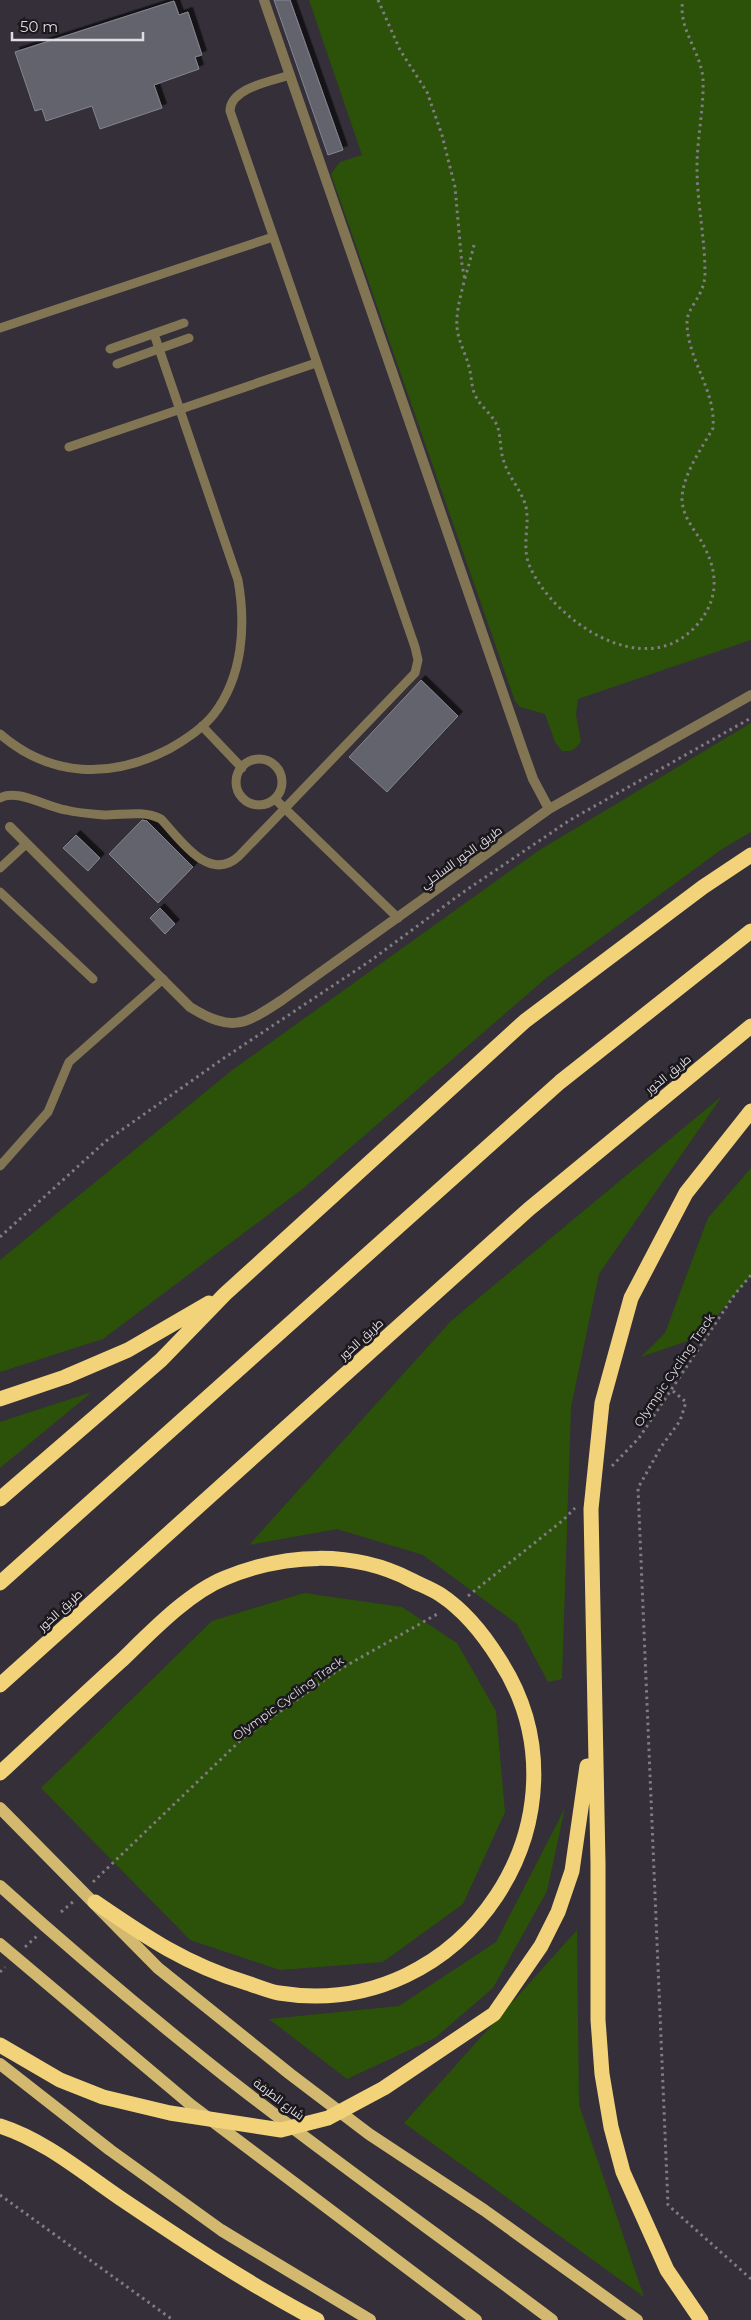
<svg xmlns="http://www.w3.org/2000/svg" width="751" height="2320" viewBox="0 0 751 2320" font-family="Montserrat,Cairo,sans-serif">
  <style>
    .green { fill: #2b5208 }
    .building { fill: #63636e; stroke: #858591; filter: url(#shadow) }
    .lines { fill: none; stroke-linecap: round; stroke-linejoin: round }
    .path { stroke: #807c84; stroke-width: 3; stroke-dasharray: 2.5 4; stroke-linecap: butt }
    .lane { stroke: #827553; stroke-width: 9 }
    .street { stroke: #827553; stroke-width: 10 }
    .primary { stroke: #d2b96f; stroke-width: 12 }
    .highway { stroke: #f2d379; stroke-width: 15 }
    .labels { text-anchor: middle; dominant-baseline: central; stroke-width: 5; stroke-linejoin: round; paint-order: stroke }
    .street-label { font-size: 12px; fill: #dfdce2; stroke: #1a181c }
  </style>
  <defs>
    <filter id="shadow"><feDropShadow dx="4.5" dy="-4.5" stdDeviation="0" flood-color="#0009"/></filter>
  </defs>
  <rect width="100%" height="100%" fill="#342f38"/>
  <path class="green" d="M309 0H751V640L578 699 576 715 581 741C576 749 572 752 562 751L555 742 545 714 520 707 515 701 331 174 340 162 362 155Z
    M751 723V832L722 849 545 979 305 1187 103 1339 0 1372V1260L231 1071 538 851Z
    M722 1096 599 1274 571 1407 562 1679 548 1682 517 1624 423 1555 337 1529 249 1545 451 1321Z
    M751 1168V1276L699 1337 641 1357 665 1333 708 1218Z
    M92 1392 0 1468V1422Z
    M304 1593 402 1607 457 1643 496 1711 505 1812 463 1904 383 1962 280 1970 190 1940 41 1788 212 1621Z
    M565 1808 547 1891 493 1988 435 2038 347 2079 269 2019 399 2006 496 1942Z
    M577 1930 579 2105 644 2297 404 2123Z"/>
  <path class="building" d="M274 0H290L343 150 328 155Z
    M174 1 179 15 188 12 202 55 195 57 199 69 154 85 162 108 100 129 92 106 46 121 42 109 35 111 15 52Z
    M421 680 458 716 387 792 349 757Z
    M142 820 147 821 193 867 158 903 109 854Z
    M76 835 100 858 88 871 63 848Z
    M160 908 175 924 165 934 150 918Z"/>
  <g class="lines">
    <path class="path" d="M378 0 400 50 427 92 442 135 455 187 462 265 465 280
      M474 245C469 267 455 306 457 327 458 341 466 354 469 367 472 377 471 388 476 397 482 408 494 416 498 428 501 439 500 451 504 462 509 478 522 491 526 507 530 527 521 547 530 567 554 621 644 682 695 627 722 598 718 567 698 536 690 524 682 513 682 498 683 474 702 448 713 428 716 389 687 360 687 322 687 307 705 296 705 273 705 238 697 203 697 167 697 138 704 109 703 80 702 53 677 28 683 0
      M0 1237 106 1141 224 1058 370 961 462 893 570 820 751 718
      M673 1391 686 1402 680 1421 661 1447 638 1488 668 2205 751 2279
      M612 1466 639 1438 735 1294 751 1275
      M468 1596 562 1521 575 1508
      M93 1882 243 1738 337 1671 439 1613
      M61 1912 74 1901
      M25 1947 37 1936
      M0 1972 5 1967
      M0 2195 173 2320"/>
    <path class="lane" d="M0 328 273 237
      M110 349 184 323
      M117 364 189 338
      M69 447 316 363
      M202 726 242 768
      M0 734C51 778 111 779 169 749 185 740 203 728 214 714 243 676 246 625 238 580L154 334
      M236 782a23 23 0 1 1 46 0a23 23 0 1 1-46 0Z
      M0 798C16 788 47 807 66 810 78 813 91 814 104 815 124 815 143 810 161 819 180 839 209 884 239 856L415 673 418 660 415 647 230 111C230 88 272 81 290 75
      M275 799 398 918
      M0 868 26 844
      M0 892 93 979
      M0 1166 48 1112 69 1062 163 979"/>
    <path class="street" d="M264 0 523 751 533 779 549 809
      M10 827 190 1007C231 1032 243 1026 282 1000L549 809 751 695"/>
    <path class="primary" d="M0 1808 158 1968 290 2074 369 2134 484 2210 637 2320
      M0 1886C73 1952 148 2015 225 2076 332 2160 443 2238 552 2320
      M0 1944 191 2105 476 2320
      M0 2064 110 2150 221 2230 370 2320"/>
    <path class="highway" d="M0 1399 65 1377 128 1350 209 1303
      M0 1499 161 1360 225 1294 525 1021 703 887 751 855
      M0 1583 560 1082 751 931
      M0 1685 529 1209 751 1026
      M0 1773C41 1735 81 1697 122 1660 151 1632 188 1593 225 1578 285 1553 353 1550 411 1580 421 1585 432 1589 441 1595 465 1611 484 1635 499 1659 601 1815 464 2023 279 1993 268 1991 257 1986 247 1983 187 1965 146 1937 95 1902
      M0 2045 60 2080 103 2097 170 2113 281 2130 328 2118 384 2088 494 2014 541 1946 558 1912 572 1871 587 1766
      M0 2126C44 2140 82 2172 120 2198 184 2241 248 2284 317 2320
      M701 2320 667 2270 623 2172 611 2127 602 2074 598 2020V1863L591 1509 602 1403 631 1298 686 1193 751 1111"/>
  </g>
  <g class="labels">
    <g class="street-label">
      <text transform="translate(461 857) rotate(-36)">طريق الخور الساحلي</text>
      <text transform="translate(668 1074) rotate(-39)">طريق الخور</text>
      <text transform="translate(361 1339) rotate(-42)">طريق الخور</text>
      <text transform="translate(674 1370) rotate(-56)">Olympic Cycling Track</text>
      <text transform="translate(60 1610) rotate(-42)">طريق الخور</text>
      <text transform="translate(288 1698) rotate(-36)">Olympic Cycling Track</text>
      <text transform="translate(279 2099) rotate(37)">شارع الطرفة</text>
    </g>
  </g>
  <path d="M12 32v8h131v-8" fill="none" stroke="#dfdce2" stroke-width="2.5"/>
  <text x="20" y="32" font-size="15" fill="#dfdce2" stroke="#1a181c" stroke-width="4" paint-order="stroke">50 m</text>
</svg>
